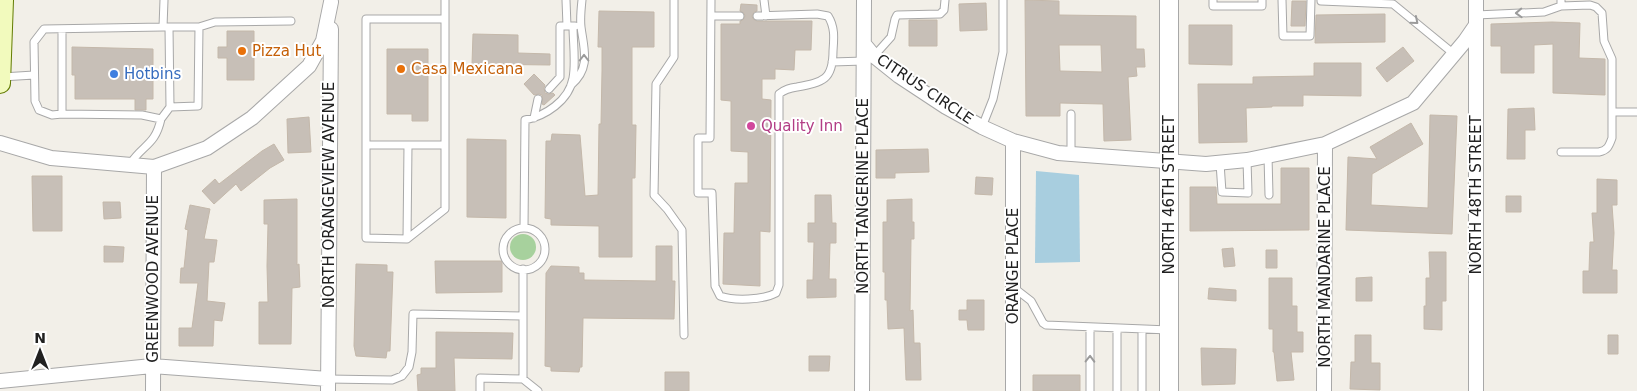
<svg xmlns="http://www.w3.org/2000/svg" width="1637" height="391" viewBox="0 0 1637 391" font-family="'DejaVu Sans',sans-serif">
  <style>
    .forest { fill: #a7d19d }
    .water { fill: #a8cedf }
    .building { fill: #c7bfb7; stroke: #c4b8aa; fill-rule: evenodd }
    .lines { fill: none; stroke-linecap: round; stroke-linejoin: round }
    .service-casing { stroke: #a8a8a8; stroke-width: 9 }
    .minor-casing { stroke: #a8a8a8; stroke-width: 16 }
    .tertiary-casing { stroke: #a8a8a8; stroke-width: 20 }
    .secondary-casing { stroke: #647d04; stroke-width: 22 }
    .service { stroke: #fff; stroke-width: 7 }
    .minor { stroke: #fff; stroke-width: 14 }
    .tertiary { stroke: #fff; stroke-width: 18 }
    .secondary { stroke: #f2fabd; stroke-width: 20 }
    .oneway { stroke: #9b9b9b }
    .food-dot { fill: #e8710a; stroke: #fff; stroke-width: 2 }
    .shop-dot { fill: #3f7fe0; stroke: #fff; stroke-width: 2 }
    .hotel-dot { fill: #d1479c; stroke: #fff; stroke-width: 2 }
    .labels { text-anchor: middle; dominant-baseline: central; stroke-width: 4; stroke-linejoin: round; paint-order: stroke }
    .food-label { font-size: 15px; fill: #c56008; stroke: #fff; text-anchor: start }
    .shop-label { font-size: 15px; fill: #366cbe; stroke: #fff; text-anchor: start }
    .street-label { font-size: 15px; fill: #212121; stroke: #fff }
    .hotel-label { font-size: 15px; fill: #b23c85; stroke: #fff; text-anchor: start }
  </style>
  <rect width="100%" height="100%" fill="#f2efe8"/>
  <path class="forest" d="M510 247a13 13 0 1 1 26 0a13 13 0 1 1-26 0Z"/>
  <path class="water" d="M1036 171 1079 175 1080 262 1035 263Z"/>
  <path class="building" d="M1025 0 1059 1V15L1136 16V49H1144L1145 67H1136L1137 76 1128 77 1131 140 1104 141 1103 104 1060 103V116H1026ZM1059 45H1101L1102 72 1060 71Z
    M1292 1H1306L1305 26H1291Z
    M986 3 987 30 960 31 959 4Z
    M741 4 757 5V11L754 12 752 16 753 19 757 21H812L811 50H795L794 70 775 69V79H762V99L771 100 770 232 760 231V286L723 284 724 233H734L735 183H748V152L731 151V101L721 100V24H740V21L743 20 745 16 744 13 740 11Z
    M599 11 654 12V47H632V125H636L635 178H632V257H599V226L551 225V219L545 218 546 141H551L552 134 580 135 585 196 598 195 599 124H601L602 71V47H598Z
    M1385 14V42L1315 43 1316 15Z
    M909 20H937V46H909Z
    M1552 22 1580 23 1579 58 1605 59V95L1553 93V44L1534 45V73H1501V46H1491V24Z
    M1189 25H1232V65L1189 64Z
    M227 31H254V80H227V58H218V47H227Z
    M473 34 518 35V53L550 54V65L472 64Z
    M72 47 153 49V99H146V110H135V99H75V75H72Z
    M1403 47 1414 61 1387 82 1376 68Z
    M387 49H428V121H412V114H387Z
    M1314 63H1361V96L1303 95V106H1272V107L1246 108 1247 142 1199 143 1198 84H1253V77L1314 76Z
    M534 74 545 85 544 88 545 93 548 94 553 93 555 95 544 105 542 104V95L539 94 534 95 524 84Z
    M1534 108 1535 130H1525V159H1507L1508 109Z
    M1430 115 1457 116 1452 234 1346 230 1348 157 1377 159 1370 147 1411 123 1423 144 1372 174 1371 205 1428 208Z
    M309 117 311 152 288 153 287 119Z
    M467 139 506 140V218L467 217Z
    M274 144 284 160 270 168 241 191 236 184 214 204 202 191 215 179 219 184 262 151Z
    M928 149 929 172 895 173V178H876V150Z
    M1281 168H1309V230L1190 231V187H1216L1217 204H1281Z
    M32 176H62V231H33Z
    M976 177 993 178 992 195 975 194Z
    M1597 179 1617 180V205H1612L1614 233 1612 270H1617V293H1583V271H1589L1590 242H1594L1592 213H1597Z
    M815 195H831L832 223H836V243H830L829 279H836V297L807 298V280H813L814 242H808V223H815Z
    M1506 196H1521V212H1506Z
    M297 199V265L299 264 300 287 292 288 291 344H259V302H268L267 266 268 224H264V200Z
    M912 199V222H914V239H911L910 311 913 310 914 343H920L921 380H906L904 328 888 329 887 300H885V272H883V222H887V200Z
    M103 202H120L121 218 104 219Z
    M190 205 210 209 204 239 217 240 214 262H209L207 301 225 303 222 321 214 320 213 346H179V328H192L198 283H180L181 268H184L188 230 185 229Z
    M104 246 124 247 123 262H104Z
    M656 246H672V281H675L674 319 583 318 582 367H580L579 372 551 371V367L545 366 546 273 551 266 579 267V273H584V280L656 281Z
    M1233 248 1235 266 1224 267 1222 249Z
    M1266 250H1277V268H1266Z
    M1429 252H1446V301H1442V330L1424 329V306H1426V278H1430Z
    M435 261H502V292L436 293Z
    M356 264 387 265V272H393L390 351H387L386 358 356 356 354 346Z
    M1372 277V301H1356V278Z
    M1269 278H1292V306H1297V332H1303V352H1291L1294 380 1277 381 1274 352H1273V329H1269Z
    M1209 288 1236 290V301L1208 299Z
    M967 300H984V330H968L967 320H959V310H967Z
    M436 332 513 333 512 359 454 358 455 391H418L417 375 421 374V368H436Z
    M1355 335H1371V363H1380V390L1350 389 1351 362H1355Z
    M1608 335H1618V354H1608Z
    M1201 348 1236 349 1235 384 1202 385Z
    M809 356H830L829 371H809Z
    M665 372H689V391H665Z
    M1033 375H1080V391H1033Z"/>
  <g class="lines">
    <g class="service-casing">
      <path id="service" d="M566 0 567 26
        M674 0V57L656 84 654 195 667 209 682 230 684 335
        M711 0 710 138H698V193H712L715 286 720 296C734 301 763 300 776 293L779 285V94C785 89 790 88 797 87 823 82 833 80 833 51 834 38 835 27 828 16L817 14 757 16
        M764 0 766 16
        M1213 0V6H1262V0
        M1282 0 1283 36H1310L1311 0
        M1321 0V1L1393 4 1454 54
        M1476 15 1544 12 1561 6
        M711 16H740
        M445 19H366V238L407 239 445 209V0
        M169 27H199L198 106 170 107
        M199 27 215 22 291 21
        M62 29V114L52 115 39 110 35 101 34 42 44 29 163 27 164 0
        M874 56 891 37 895 19 897 15 940 14 944 10 945 0
        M832 62 864 61
        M2 77 34 75
        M571 85C591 68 584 50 581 27 580 18 581 9 582 0
        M549 89 560 77V26H575
        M1612 112H1637
        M62 114 142 115 161 119 170 107 169 27H163
        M1071 114V154
        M534 118 538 99
        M982 127 993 99 1003 52V0
        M366 145H445
        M1561 152H1599C1608 150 1609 146 1612 138V59L1604 41 1602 13 1596 7 1590 5 1561 6V0
        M1268 156 1269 195
        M1220 163 1222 192 1248 193 1247 160
        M130 164C143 144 155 146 161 119
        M524 228 525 120C545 116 569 101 573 78 576 62 573 43 573 26
        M503 249a21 21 0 1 1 42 0a21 21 0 1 1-42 0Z
        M407 239 408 145
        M1013 287 1031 301 1043 323 1046 325 1169 330
        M1117 329V391
        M328 379 392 380 402 376 409 367 412 352 413 314 523 316
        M523 379 538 391
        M480 391V378L523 379V269
        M1090 391V328
        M1142 391V329"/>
    </g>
    <g class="minor-casing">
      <path id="minor" d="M1476 0V391
        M864 44 874 56 899 76 946 107 982 127 1013 141 1058 153 1206 164 1247 160 1325 144 1413 103 1465 41 1476 25
        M0 143 51 158 154 167 207 148 252 118 309 66 323 41 331 2
        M0 381 152 366 328 379
        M153 391 154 167
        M328 391 331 29
        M862 391 864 0
        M1013 391V141
        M1324 391 1325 144"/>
    </g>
    <g class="tertiary-casing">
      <path id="tertiary" d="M1169 391V0"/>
    </g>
    <g class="secondary-casing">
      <path id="secondary" d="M0 83 3 0"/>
    </g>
    <use href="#service" class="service"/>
    <use href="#minor" class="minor"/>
    <use href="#tertiary" class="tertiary"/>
    <use href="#secondary" class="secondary"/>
  </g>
  <defs><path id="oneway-chevron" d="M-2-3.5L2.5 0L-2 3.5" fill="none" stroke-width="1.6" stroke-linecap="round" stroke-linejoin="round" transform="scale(1.25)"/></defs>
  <g class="oneway">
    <use href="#oneway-chevron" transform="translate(1519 13) rotate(178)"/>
    <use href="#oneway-chevron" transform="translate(1415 21) rotate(40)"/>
    <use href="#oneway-chevron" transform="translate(584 58) rotate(-90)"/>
    <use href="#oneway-chevron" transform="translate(1090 359) rotate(-89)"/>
  </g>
  <g class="food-dot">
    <circle cx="242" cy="51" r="5"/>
    <circle cx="401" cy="69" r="5"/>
  </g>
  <circle class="shop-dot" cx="114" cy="74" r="5"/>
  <circle class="hotel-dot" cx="751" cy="126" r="5"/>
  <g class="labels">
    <g class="food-label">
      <text x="252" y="51">Pizza Hut</text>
      <text x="411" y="69">Casa Mexicana</text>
    </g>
    <g class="shop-label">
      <text x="124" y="74">Hotbins</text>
    </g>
    <g class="street-label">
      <text transform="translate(925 89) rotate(34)">CITRUS CIRCLE</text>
      <text transform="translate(329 195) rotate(-90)">NORTH ORANGEVIEW AVENUE</text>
      <text transform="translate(1169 195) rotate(-90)">NORTH 46TH STREET</text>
      <text transform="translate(1476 195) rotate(-90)">NORTH 48TH STREET</text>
      <text transform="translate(863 196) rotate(-90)">NORTH TANGERINE PLACE</text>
      <text transform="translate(1013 266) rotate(-90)">ORANGE PLACE</text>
      <text transform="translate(1325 267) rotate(-90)">NORTH MANDARINE PLACE</text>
      <text transform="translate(153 279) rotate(-90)">GREENWOOD AVENUE</text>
    </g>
    <g class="hotel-label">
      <text x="761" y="126">Quality Inn</text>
    </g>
  </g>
  <g transform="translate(40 351)" stroke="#ffffff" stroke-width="4" paint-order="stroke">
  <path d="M0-4L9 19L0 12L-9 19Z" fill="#212121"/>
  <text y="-8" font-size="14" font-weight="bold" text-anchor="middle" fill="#212121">N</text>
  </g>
</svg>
